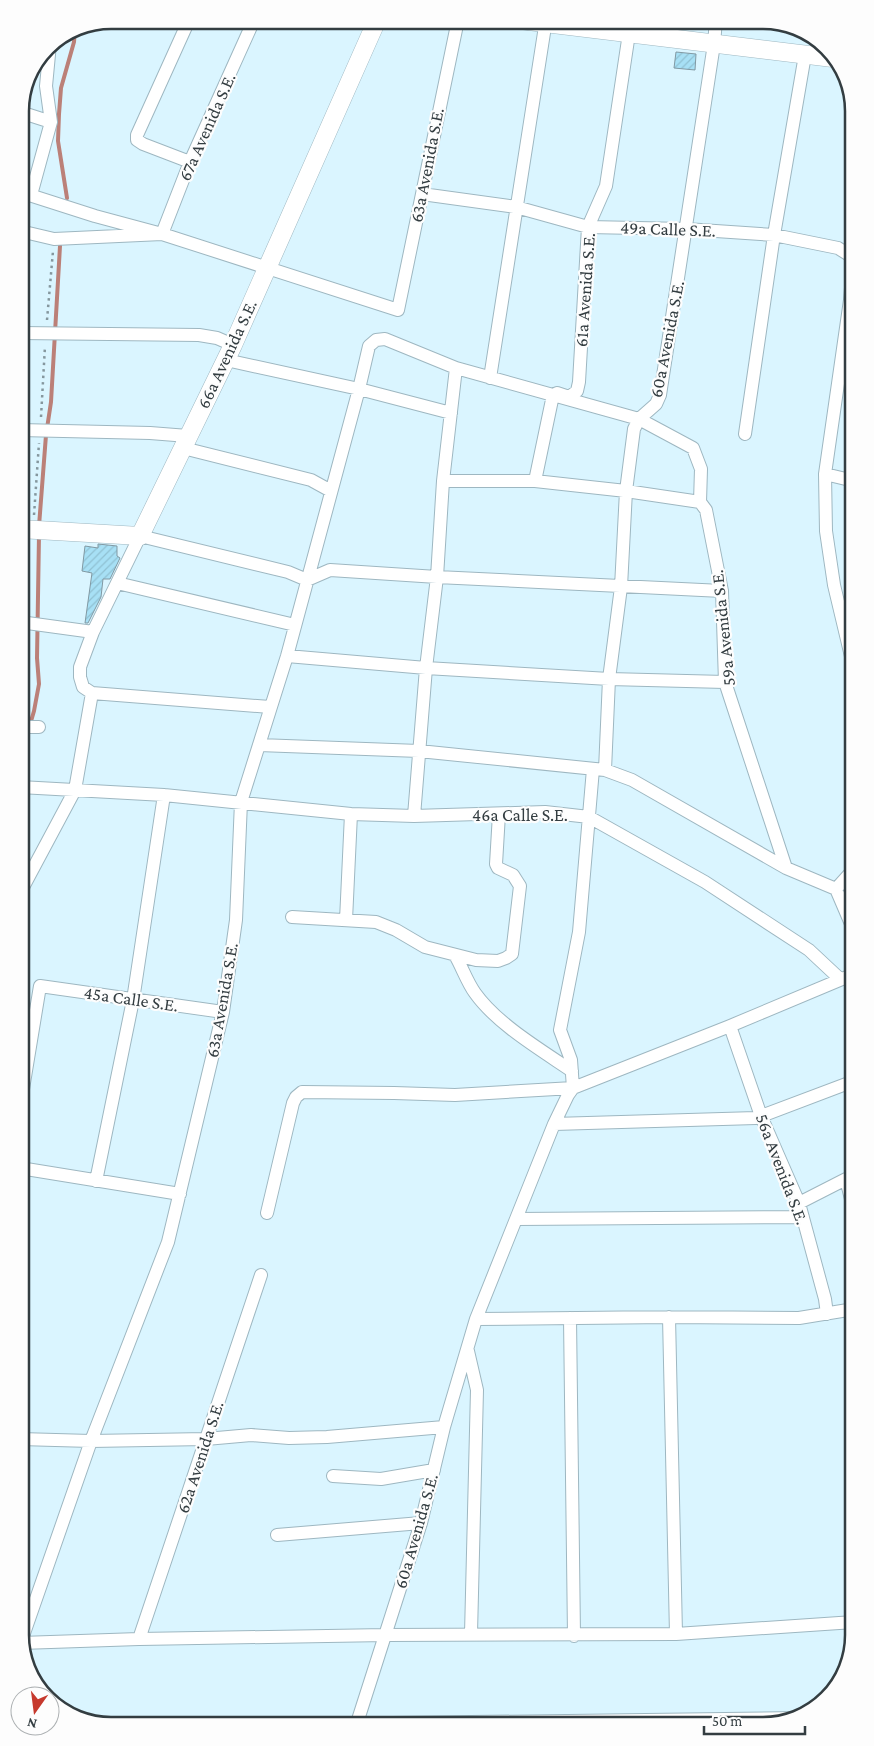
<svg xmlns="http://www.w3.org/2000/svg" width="874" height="1746" viewBox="0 0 874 1746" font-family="'Crimson Pro',serif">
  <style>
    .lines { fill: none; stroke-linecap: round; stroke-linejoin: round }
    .stream { stroke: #bb8078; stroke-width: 4 }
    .building { fill: url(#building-hatch); stroke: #8199a3 }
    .street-casing { stroke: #9eb7c1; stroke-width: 14 }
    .secondary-casing { stroke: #9eb7c1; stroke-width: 19 }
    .path { stroke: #85979e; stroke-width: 2.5; stroke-dasharray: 2.5 4; stroke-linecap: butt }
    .street { stroke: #fff; stroke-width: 12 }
    .secondary { stroke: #fff; stroke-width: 18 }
    .labels { text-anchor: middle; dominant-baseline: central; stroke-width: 4.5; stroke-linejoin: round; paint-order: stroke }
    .street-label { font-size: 18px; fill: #333d41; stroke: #fdfdfd }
    .rim { fill: none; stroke: #333d41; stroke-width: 2.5 }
  </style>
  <defs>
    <pattern id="building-hatch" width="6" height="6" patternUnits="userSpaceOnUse" patternTransform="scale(1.25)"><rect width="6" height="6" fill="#a7e0f5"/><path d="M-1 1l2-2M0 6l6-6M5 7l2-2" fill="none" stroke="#90c1d3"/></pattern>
  </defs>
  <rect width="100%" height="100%" fill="#daf5ff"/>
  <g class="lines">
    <path class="stream" d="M67 198 58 141 59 114 61 88 74 42 75 28
      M39 526 46 435 51 402 60 246
      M20 759 34 711 39 684 37 658 39 535"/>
  </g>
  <path class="building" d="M676 52 696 54 695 70 674 68Z
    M98 544 117 546V556L120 558 110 579H103L101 597 88 623H85L92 573 82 571 85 546 98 548Z"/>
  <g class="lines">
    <g class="street-casing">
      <path id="street" d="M189 20 137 135V140L143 144 190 162
        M20 112 51 122
        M20 192 95 216 162 234 398 310 458 20
        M422 194 516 207 588 227 686 229 774 235 838 248 854 258
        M31 195 51 122 46 86 50 44
        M20 231 54 239 162 234 190 162 254 20
        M20 333 199 335 217 338 233 345
        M226 360 359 389 451 413
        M490 378 546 20
        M20 430 150 433 188 436
        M745 434 774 235 805 55
        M183 448 311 480 331 491
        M825 474 854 481
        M443 481H535L626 491 700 502
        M535 481 553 395 557 393 569 397 577 391 579 382 588 227 606 186 631 20
        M700 502 706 510 722 591 725 682 786 868
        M117 583 295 625
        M20 622 93 632
        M287 656 426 668 609 679 725 682
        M854 669 834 585 826 531 825 474 850 300 854 251
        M270 707 92 693 83 687 80 677V667L93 632 140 536 288 572 307 580 330 570 437 577 722 591
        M20 727H39
        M259 745 419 751 605 770 632 780 786 868 836 889 854 931
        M605 770 609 679 621 587 626 491 634 429 639 419 656 404 660 395 714 44 716 20
        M20 787 164 795 351 814 414 816 545 812 589 817 705 882 809 950 840 979
        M414 816 426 668 437 577 443 481 456 368
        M836 889 854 869
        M20 893 75 790 92 693
        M292 917 376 922 396 930 425 947 476 960 498 961 506 958 512 954 520 886 513 875 498 868 496 864 499 814
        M346 920 351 814
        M455 955C462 967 467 982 475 993 497 1024 541 1050 572 1071
        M730 1026 761 1116 799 1203 825 1299 827 1314
        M20 1107 40 986 223 1012
        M554 1124 756 1118 854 1081
        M20 1168 180 1194
        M846 1179 854 1211
        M96 1181 133 1000 164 795
        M799 1203 846 1179 854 1177
        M267 1213 293 1103 296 1097 302 1092 394 1093 455 1095 573 1088 730 1026 854 974
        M516 1219 803 1217
        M669 1317 676 1634
        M570 1318 574 1636
        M476 1319 669 1317 799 1318 854 1309
        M468 1351 477 1390 471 1634
        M20 1439 91 1441 206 1439 251 1435 289 1438 327 1437 444 1427
        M333 1476 381 1479 434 1470
        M277 1535 421 1523
        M139 1639 261 1275
        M21 1642 91 1441 168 1242 223 1012 236 920 241 802 287 656 359 389 369 346 376 340 385 339 456 368 639 419 693 448 701 469 700 502
        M21 1643 139 1639 386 1635 676 1634 854 1622
        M161 1726 799 1718
        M356 1726 421 1523 444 1427 476 1319 554 1124 568 1095 573 1088 571 1060 560 1030 579 932 593 769"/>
    </g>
    <g class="secondary-casing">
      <path id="secondary" d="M520 20 833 58
        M20 529 140 536 233 345 377 20"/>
    </g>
    <path class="path" d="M47 320 53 251
      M41 417 45 346
      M34 515 39 443"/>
    <use href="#street" class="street"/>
    <use href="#secondary" class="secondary"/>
  </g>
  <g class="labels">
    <g class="street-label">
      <text transform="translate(207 127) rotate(-66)">67a Avenida S.E.</text>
      <text transform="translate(427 165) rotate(-79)">63a Avenida S.E.</text>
      <text transform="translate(668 229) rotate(2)">49a Calle S.E.</text>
      <text transform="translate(585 290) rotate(-86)">61a Avenida S.E.</text>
      <text transform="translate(667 339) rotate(-79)">60a Avenida S.E.</text>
      <text transform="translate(227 354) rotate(-65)">66a Avenida S.E.</text>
      <text transform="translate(723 628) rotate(-96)">59a Avenida S.E.</text>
      <text x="520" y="815">46a Calle S.E.</text>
      <text transform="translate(131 999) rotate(8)">45a Calle S.E.</text>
      <text transform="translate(222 1000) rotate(-80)">63a Avenida S.E.</text>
      <text transform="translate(782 1169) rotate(69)">56a Avenida S.E.</text>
      <text transform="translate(200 1457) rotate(-72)">62a Avenida S.E.</text>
      <text transform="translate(416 1531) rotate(-74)">60a Avenida S.E.</text>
    </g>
  </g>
  <path d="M0 0H874V1746H0ZM111 29H763A82 82 0 0 1 845 111V1635A82 82 0 0 1 763 1717H111A82 82 0 0 1 29 1635V111A82 82 0 0 1 111 29Z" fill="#fdfdfd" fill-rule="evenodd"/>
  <path class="rim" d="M111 29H763A82 82 0 0 1 845 111V1635A82 82 0 0 1 763 1717H111A82 82 0 0 1 29 1635V111A82 82 0 0 1 111 29Z"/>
  <g transform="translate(35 1711) rotate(194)"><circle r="24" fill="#fdfdfd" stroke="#acb0b2"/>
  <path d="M0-4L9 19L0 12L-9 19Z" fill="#c6392d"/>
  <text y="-8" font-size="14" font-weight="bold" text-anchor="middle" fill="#333d41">N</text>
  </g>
  <path d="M704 1726v8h101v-8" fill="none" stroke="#333d41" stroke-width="2.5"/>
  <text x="712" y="1726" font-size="15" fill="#333d41" stroke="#fdfdfd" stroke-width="4" paint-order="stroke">50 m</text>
</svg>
